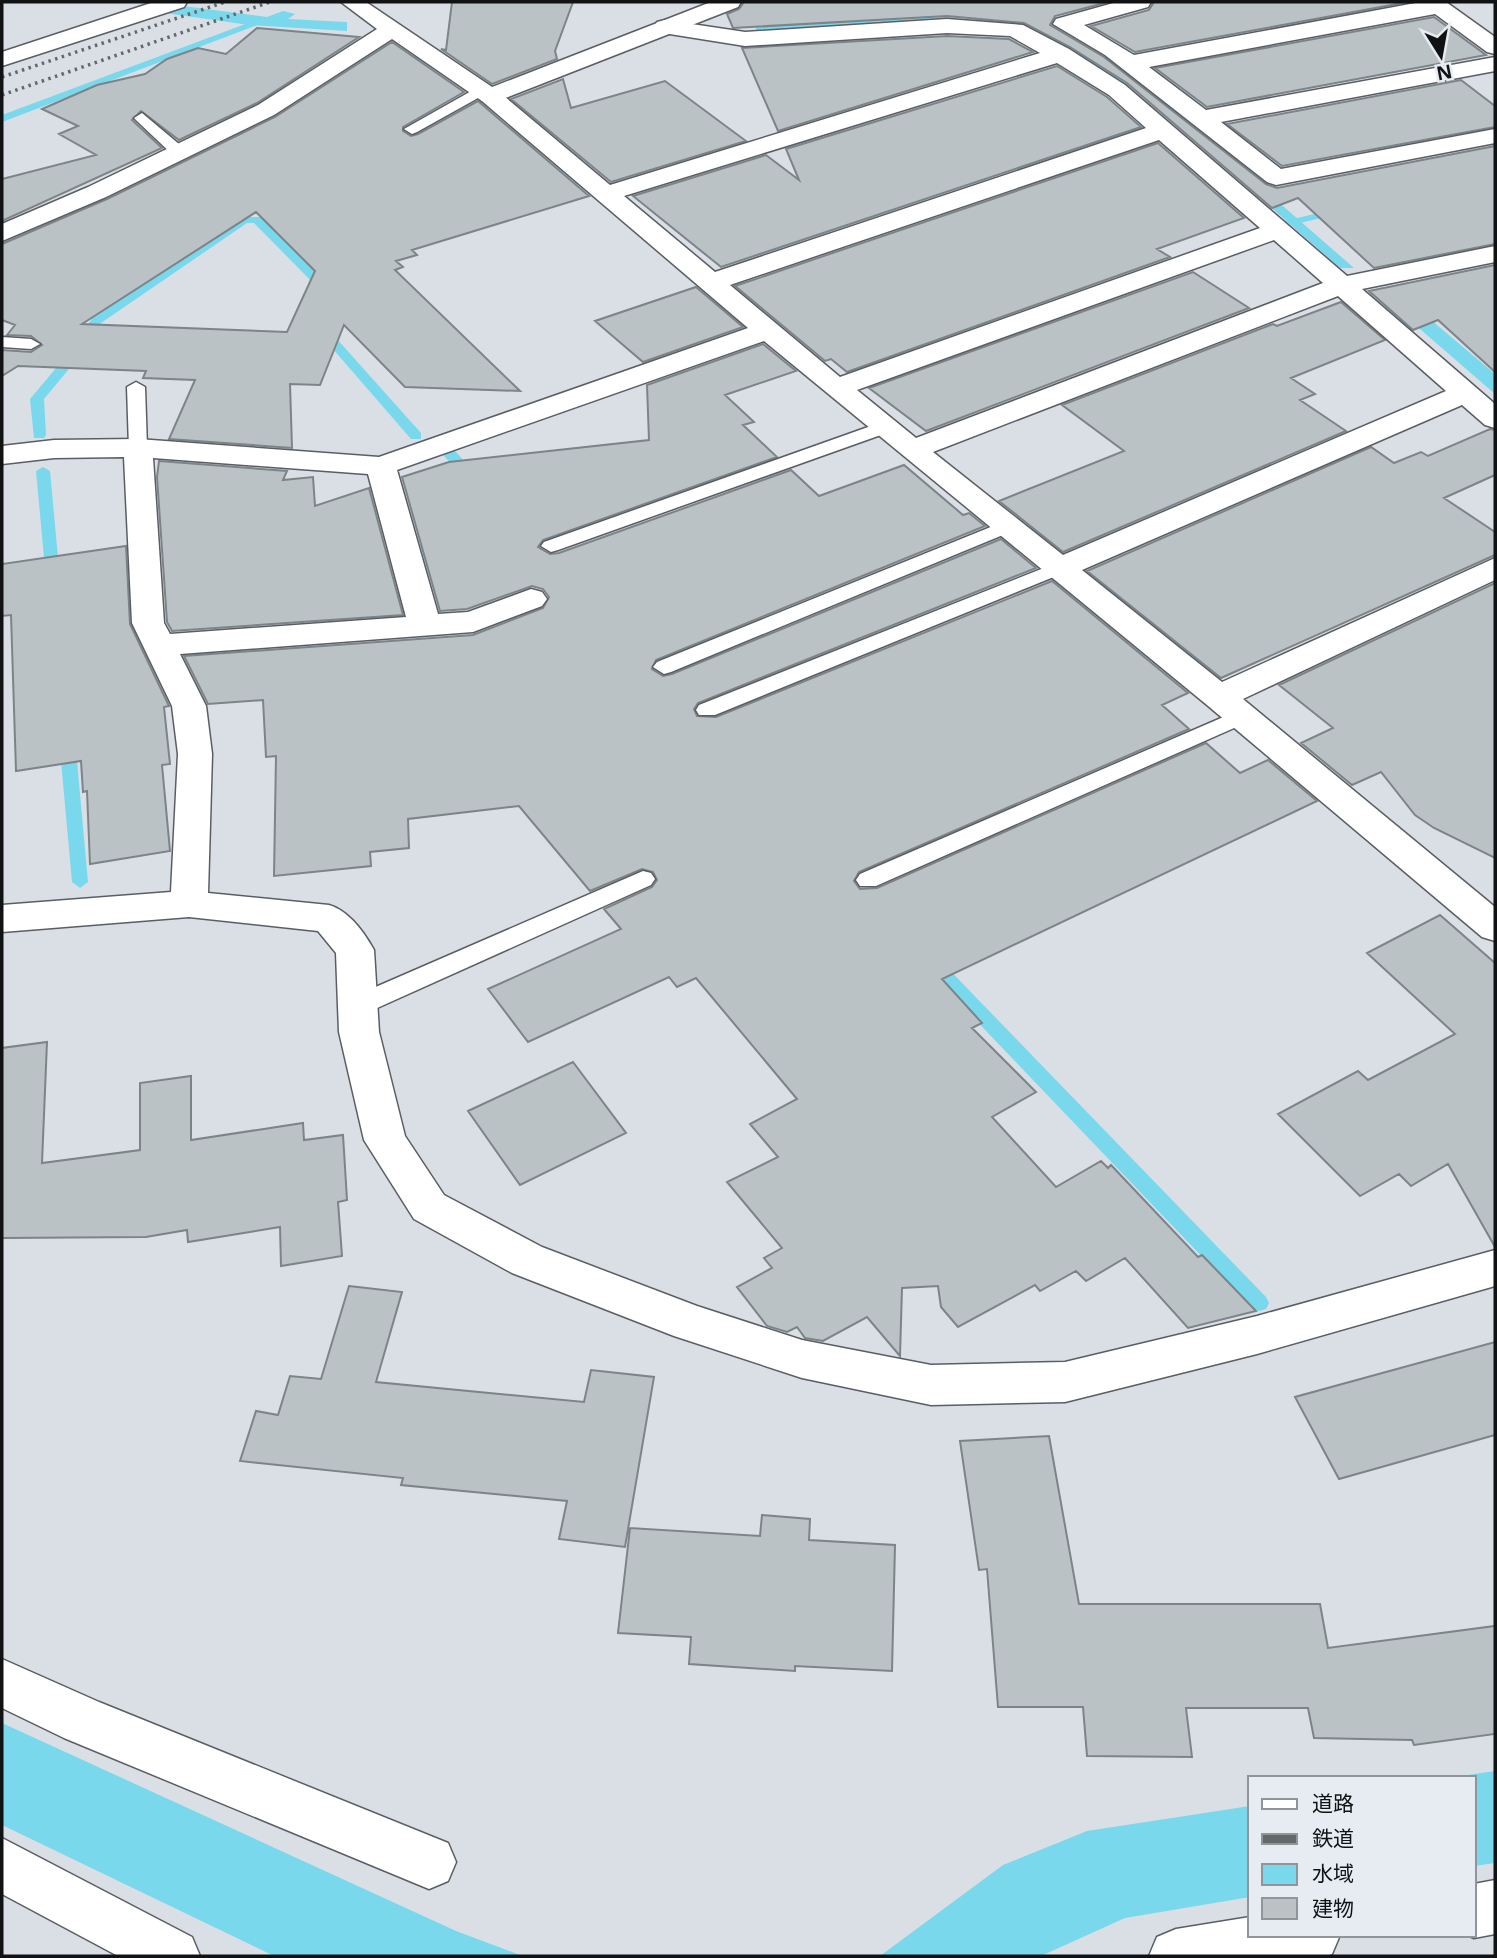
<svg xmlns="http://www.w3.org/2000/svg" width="1497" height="1958" viewBox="0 0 1497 1958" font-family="'Noto Sans','Noto Sans JP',sans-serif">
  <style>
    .water { fill: #79d8ec }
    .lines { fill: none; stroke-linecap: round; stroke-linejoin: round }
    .stream { fill: #79d8ec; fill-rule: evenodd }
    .building { fill: #bbc2c6; stroke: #7d8488; stroke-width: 2; fill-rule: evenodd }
    .lane-casing { stroke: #5a5e64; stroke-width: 3 }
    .street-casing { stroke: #5a5e64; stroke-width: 3 }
    .secondary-casing { stroke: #5a5e64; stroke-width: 3 }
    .lane { fill: #fff; fill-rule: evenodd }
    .street { fill: #fff; fill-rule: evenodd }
    .secondary { fill: #fff; fill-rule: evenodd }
    .rail { stroke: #64686b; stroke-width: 3.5; stroke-dasharray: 2.5 4.5; stroke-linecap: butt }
  </style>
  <rect width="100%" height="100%" fill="#dadfe5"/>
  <path class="water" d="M183 6 267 17 283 11 295 14 288 19 347 22V31L249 25 158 12Z
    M962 12 1015 19 1060 34 1114 64 1153 93 1354 268H1340L1141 93 1022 26 964 18 757 31 753 22Z
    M1399 293 1495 374V394L1383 297Z
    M2 1723 456 1931 523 1956H274L2 1825Z
    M1495 1771V1863L1474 1866V1778H1447Z
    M1250 1806V1897L1125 1918 1041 1956H880L1003 1865 1087 1831Z"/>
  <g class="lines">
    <path class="stream" d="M256 20 265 22 2 122V115Z
      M1339 208 1345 211 1343 213 1291 225 1285 221Z
      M240 217H261L334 290V296H326L254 223H247L101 323 88 346 44 399 46 435 44 438H34L30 399 78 342 92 318Z
      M332 321 338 325 336 338 421 433V439H411L326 341V325Z
      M450 450 455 451 476 474V480H466L445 457 443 454Z
      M43 467 50 471 60 579 53 583 46 579 36 471Z
      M67 734 75 739 88 882 80 888 72 882 59 739Z
      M929 954 935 955 1266 1297 1269 1303 1266 1309 1259 1311 1252 1309 923 965 920 960Z"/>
  </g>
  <path class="building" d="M452 2H573L555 51 557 59 492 84 441 49 446 50Z
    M744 2H1108L1055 16 1050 25 1104 57 1266 184 1277 188 1495 146V244L1374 268 1298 198 1272 208 1127 83 1070 47 1024 23 947 16 733 28 727 14 739 9Z
    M1154 2H1408L1135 52 1091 26 1149 10Z
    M1434 17 1486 55 1207 107 1155 68Z
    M257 28 359 37 257 103 179 140 141 111 132 120 162 148 2 221V179L96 155 59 134 78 126 42 109 97 85 145 74 167 59 198 48 226 54Z
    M947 36 1009 39 1033 52 778 131 742 48Z
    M392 42 464 92 403 127V131L411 136 418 134 478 101 589 196 412 250 417 255 396 261 403 267 395 270 520 391 405 387 344 325 320 385 290 384 292 448 169 439 195 380 143 378 146 371 18 366 2 376V350L31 352 42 345 31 336 7 335 15 325 2 320V244L107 199 275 117ZM256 212 315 271 287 332 82 324Z
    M1057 66 1107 97 1141 127 721 267 633 196 766 155 799 180 786 149Z
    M563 79 571 108 665 81 746 141 611 182 511 99Z
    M1461 80 1495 106V127L1282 166 1227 124Z
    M1158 143 1244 218 1157 249 1170 257 847 372 831 359 825 361 735 286Z
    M1495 265V372L1438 320 1413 330 1369 291Z
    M1193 272 1249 308 926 431 869 388Z
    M696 287 743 327 643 362 595 321Z
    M1341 302 1385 340 1291 378 1315 394 1300 400 1346 431 1063 552 999 501 1124 451 1062 405 1273 324 1277 326Z
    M763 344 796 371 725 395 754 422 743 425 777 457 543 540 538 547 550 554 559 553 791 470 819 496 904 465 963 515 969 513 985 526 656 660 652 669 663 676 672 674 1001 539 1036 568 698 703 694 709 697 716 716 717 1052 581 1188 693 1162 705 1189 729 859 872 854 881 860 889 877 888 1206 743 1240 773 1268 760 1317 801 942 979 982 1023 972 1028 1036 1092 992 1117 1056 1187 1101 1161 1108 1168 1111 1165 1198 1257 1202 1255 1256 1311 1188 1328 1125 1258 1086 1281 1076 1271 1040 1291 1035 1285 958 1327 941 1307 938 1286 902 1288 900 1356 867 1317 823 1341 805 1338 797 1327 787 1332 767 1326 737 1287 772 1268 764 1258 782 1248 727 1182 778 1157 750 1124 797 1099 696 978 677 987 669 977 528 1042 488 989 621 929 604 909 652 887 657 880 653 872 642 869 590 891 519 806 408 819 409 848 370 852 371 866 274 876 276 756 266 757 263 700 208 704 184 656 473 635 543 608 549 597 543 589 532 586 467 609 440 611 402 477 449 462 649 440 647 385Z
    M1490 429 1495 430V475L1444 498 1495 532V555L1221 678 1087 571 1371 447 1394 463 1421 452 1428 456Z
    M159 461 287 471 283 480 313 477 315 506 369 488 403 615 172 631 167 622 157 477Z
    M126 546 130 624 169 706 164 707 170 764 162 765 170 851 90 864 87 791 83 792 81 761 16 771 11 615 2 616V564Z
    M1495 583V858L1434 828 1415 815 1381 772 1352 785 1301 743 1333 728 1279 685Z
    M1440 915 1495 963V1247L1448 1164 1411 1186 1399 1174 1360 1196 1278 1114 1358 1071 1368 1080 1455 1034 1367 953Z
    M47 1042 42 1163 140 1150V1083L191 1076V1140L303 1123 304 1140 343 1135 347 1200 338 1202 342 1256 281 1266 280 1227 188 1242 187 1230 146 1237 2 1238V1048Z
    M573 1062 626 1133 520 1185 468 1111Z
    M349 1286 402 1292 376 1382 584 1402 591 1370 654 1377 625 1547 559 1539 567 1501 401 1485 403 1478 240 1461 256 1411 278 1415 290 1376 321 1379Z
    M1495 1342V1435L1339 1479 1295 1397Z
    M1049 1436 1079 1604H1320L1328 1648 1495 1626V1734L1414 1745 1412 1740 1314 1738 1308 1708H1186L1192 1757 1087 1756 1083 1707H998L987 1569 979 1570 960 1441Z
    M762 1515 810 1519 809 1540 895 1545 892 1671 795 1666V1671L689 1664 691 1637 618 1633 630 1528 760 1536Z"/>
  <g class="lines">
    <g class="lane-casing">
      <path id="lane" d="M482 85 487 87V93L417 132 412 134 404 129Z
        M142 113 186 150V156H174L137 121 134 118Z
        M2 337 31 339 40 344 31 349 2 347Z
        M136 382 145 387 147 448 138 454 129 448 127 387Z
        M885 421 892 423 894 427 892 431 558 550 551 552 541 546 544 542Z
        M1008 520 1015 522 1018 526 1015 530 671 672 664 674 653 667 657 662Z
        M1059 562 1069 568 1066 572 715 715H699L696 710 699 705Z
        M1242 709 1250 711 1253 716 1250 721 876 886H860L856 880 860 874Z
        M643 871 651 873 655 879 651 885 366 1013 357 1015 348 1013 345 1006 348 999Z"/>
    </g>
    <g class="street-casing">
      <path id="street" d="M154 2H187L184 7 2 66V52Z
        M341 2H366L498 91 610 185 1040 53 1010 36 947 33 745 46 657 32 654 27 657 22 665 20 745 32 947 19 1023 25 1069 49 1125 85 1347 276 1495 246V262L1362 289 1495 404V428L1485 425 1462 405 1082 570 1222 682 1495 558V580L1243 699 1495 907V941L1482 937 1207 705 764 341 397 470 438 614 468 612 531 589 542 592 547 599 542 606 473 632 180 654 206 706 212 754 208 893 329 905C349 911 364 932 374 950L379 1032 405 1136 444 1195 542 1247 697 1306 802 1340 931 1365 1065 1362 1257 1316 1495 1250V1286L1257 1354 1065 1402 931 1405 802 1378 674 1336 512 1273 414 1219 364 1140 339 1032 336 953 318 931 189 917 2 932V905L171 892 178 754 172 706 132 623 124 457 54 458 2 464V446L54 440 138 439 379 457 748 328 482 101 392 39 274 115 106 197 2 241V224L88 187 258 105 377 29ZM1057 63 1109 95 1146 128 715 272 624 196ZM1159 140 1260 228 840 377 730 285ZM1274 240 1323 283 916 438 857 390ZM1338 296 1446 391 1063 555 933 452ZM153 458 368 474 406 617 170 634 164 623Z
        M1117 2H1151L1148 7 1084 25 1134 55 1421 2H1446L1495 37V54L1487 52 1435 14 1149 67 1206 110 1495 57V71L1221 122 1281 169 1495 129V143L1276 185 1267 182 1105 55 1053 24 1056 19Z
        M2 1659 99 1702 448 1843 456 1862 448 1881 429 1889 64 1738 2 1708Z
        M2 1838 192 1937 200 1956H118L2 1894Z
        M1495 1880V1934L1474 1938 1467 1935H1474V1884Z
        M1250 1917V1935H1340L1332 1954 1327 1956H1149L1157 1937 1176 1929Z"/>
    </g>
    <g class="secondary-casing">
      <path id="secondary" d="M711 2H741L738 7 498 101H482L478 96 482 91Z"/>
    </g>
    <use href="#lane" class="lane"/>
    <use href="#street" class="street"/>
    <use href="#secondary" class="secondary"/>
    <path class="rail" d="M2 77 225 2
      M2 95 270 2"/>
  </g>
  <rect width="1497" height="1958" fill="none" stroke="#101214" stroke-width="7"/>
  <rect x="1248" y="1776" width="228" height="161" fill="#e7ecf2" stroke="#919599" stroke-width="2"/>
  <rect x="1262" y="1799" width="35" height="10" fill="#ffffff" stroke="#919599" stroke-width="2"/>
  <text x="1312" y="1811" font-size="21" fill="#101214">道路</text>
  <rect x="1262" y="1834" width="35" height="10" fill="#64686b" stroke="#919599" stroke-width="2"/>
  <text x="1312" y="1846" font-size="21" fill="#101214">鉄道</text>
  <rect x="1262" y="1864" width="35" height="21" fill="#79d8ec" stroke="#919599" stroke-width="2"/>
  <text x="1312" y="1881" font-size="21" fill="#101214">水域</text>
  <rect x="1262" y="1898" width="35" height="21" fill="#bbc2c6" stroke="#919599" stroke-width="2"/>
  <text x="1312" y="1916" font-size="21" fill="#101214">建物</text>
  <g transform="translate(1441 56) rotate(169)" stroke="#e7ecf2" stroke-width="5" paint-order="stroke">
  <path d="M0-5L12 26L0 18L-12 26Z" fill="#101214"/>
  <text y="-10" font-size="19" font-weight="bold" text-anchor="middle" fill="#101214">N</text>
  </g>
</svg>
